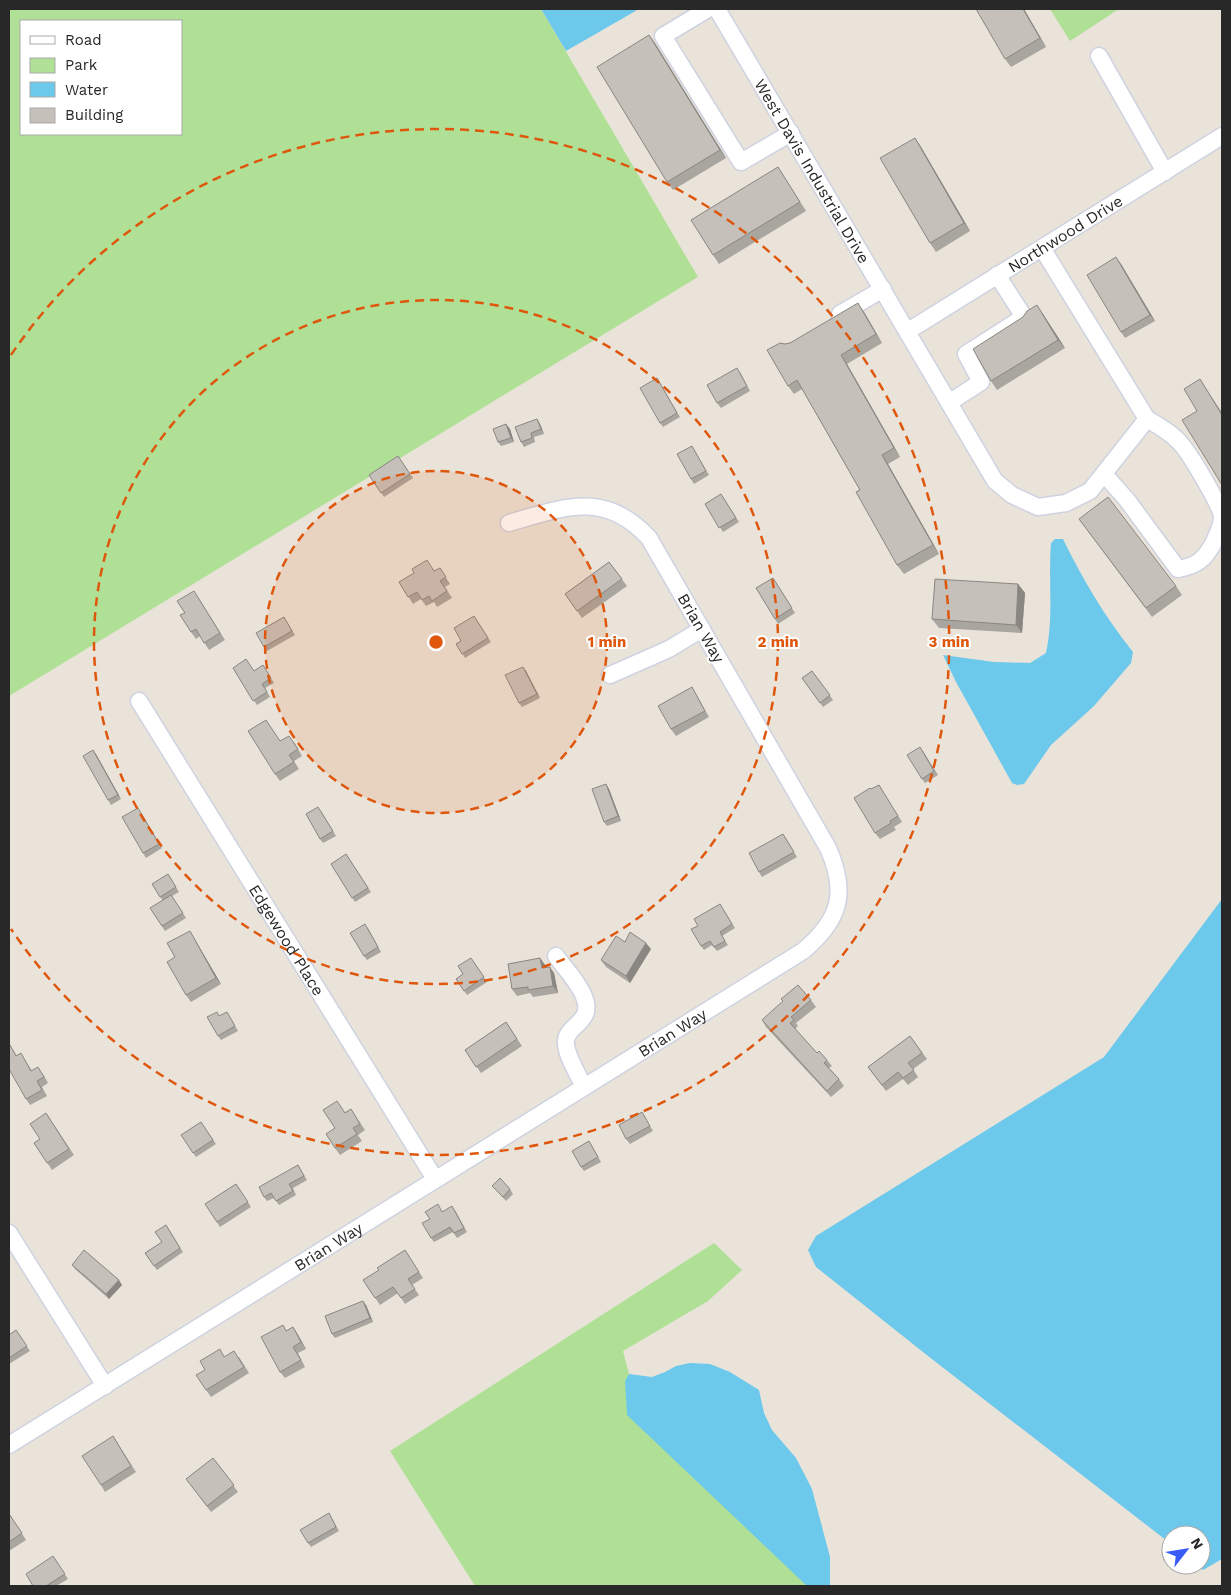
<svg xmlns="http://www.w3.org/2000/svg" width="1231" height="1595" viewBox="0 0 1231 1595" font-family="'Work Sans',sans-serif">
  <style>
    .green { fill: #afe096; fill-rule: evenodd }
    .water { fill: #6cc9ec }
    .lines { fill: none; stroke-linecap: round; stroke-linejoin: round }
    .minor-casing { stroke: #ced2e1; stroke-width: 19 }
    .minor { stroke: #fff; stroke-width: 16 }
    .wall { fill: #a9a59f }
    .shaded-wall { fill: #8a8682 }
    .building { fill: #c5c0b9; stroke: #8a8682 }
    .ring { fill: none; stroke: #de570d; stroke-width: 2.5; stroke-dasharray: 9 6 }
    .labels { text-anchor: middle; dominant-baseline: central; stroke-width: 4; stroke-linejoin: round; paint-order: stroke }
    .street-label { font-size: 16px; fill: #282828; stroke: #fff }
    .centre { fill: #de570d; stroke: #fff; stroke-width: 2.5 }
    .ring-label { font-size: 15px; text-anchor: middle; font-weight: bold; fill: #de570d; stroke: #fff; stroke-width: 4; stroke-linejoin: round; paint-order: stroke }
  </style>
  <rect width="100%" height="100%" fill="#eae3d9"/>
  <path class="green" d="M9 9H541L698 277 9 696ZM21 21H181V134H21Z
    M1050 9H1119L1070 41Z
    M714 1243 742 1270 708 1301 623 1351 629 1374 625 1382 807 1586H475L390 1451Z"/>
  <path class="water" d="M541 9H639L566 51Z
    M1055 539H1063C1083 580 1105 617 1133 652L1131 663 1094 706 1051 745 1024 784 1017 785 1012 783 956 682 943 655 994 662 1030 663 1046 653C1054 617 1048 580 1051 543Z
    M1222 899V1559L1203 1570 1198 1565H1201V1535H1171V1544L928 1356 816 1267 808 1250 816 1236 1104 1057Z
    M690 1363 710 1364 730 1372 759 1390 764 1413 772 1430 796 1458 812 1489 830 1557V1586H807L627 1415 625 1381 629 1374 652 1377 665 1372 676 1366Z"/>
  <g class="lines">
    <g class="minor-casing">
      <g id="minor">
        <path d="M708 9 663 36 741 162 791 133"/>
        <path id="s1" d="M717 9 995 481 1012 495 1038 507 1066 503 1090 491 1147 419"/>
        <path d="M1099 56 1165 172"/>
        <path d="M1042 248 1147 419C1159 426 1172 433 1181 444 1190 454 1222 507 1222 518 1221 528 1217 535 1213 544 1204 560 1196 566 1178 569L1127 500 1104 474"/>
        <path d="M840 314 883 289"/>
        <path id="s2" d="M908 331 1222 136"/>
        <path d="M950 402 981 382 966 354 1024 317 997 275"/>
        <path d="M610 675 669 649 702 629"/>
        <path id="s3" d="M139 701 435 1179"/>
        <path d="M556 956C566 970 598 1002 582 1019 577 1026 567 1031 566 1040 564 1052 579 1076 584 1087"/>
        <path d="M9 1233 105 1386"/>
        <path id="s4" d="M9 1445 803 951C840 920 848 893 828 848L649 538C605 490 564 507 509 523"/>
      </g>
    </g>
    <use href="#minor" class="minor"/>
  </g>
  <path class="wall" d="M1024 9 1046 47 1011 67 1005 59Z
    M649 35 726 158 673 190 667 182Z
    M915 138 921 147 970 231 936 252 930 243Z
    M778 167 806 211 719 264 713 255Z
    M1121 264 1155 321 1125 338 1121 332Z
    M864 312 882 343 847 364 900 457 888 464 939 554 904 574 897 565 860 490 802 389 794 394 788 386 785 344 790 343Z
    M1043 314 1065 348 997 390 991 381 1023 317Z
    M740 372 750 391 721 408 717 403Z
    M657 378 680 417 663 427 660 423Z
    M537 419 540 424 544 434 534 437 535 442 524 447 521 442Z
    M506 424 510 429 514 442 501 446 498 442Z
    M692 446 709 475 694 484 691 479Z
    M398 456 413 478 384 497 369 475Z
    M721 494 739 522 723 532 705 504Z
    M1079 519 1176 586 1182 595 1152 617Z
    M609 562 627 586 582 618 565 594Z
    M440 568 450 584 445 587 452 598 437 607 434 602 426 606 421 599 413 604 399 582 434 571Z
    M773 578 795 613 778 624 756 588Z
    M1018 584 1025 593 1022 633 939 628 932 619Z
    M198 597 225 640 209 650 200 636 196 639 191 632Z
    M474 616 491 642 465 658 456 644 461 641Z
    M284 617 295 635 267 651 264 647Z
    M263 665 274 683 265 688 270 697 257 705 233 668 254 671Z
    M523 667 526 671 540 698 522 707 519 703Z
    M812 671 833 700 823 707 802 678Z
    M692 687 696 694 709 717 676 736 671 729Z
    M280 741 294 742 302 756 294 761 299 769 280 781 275 774Z
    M923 751 938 775 925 783 922 779Z
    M96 754 121 799 111 805 108 800Z
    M606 784 609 789 621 821 607 826 604 822Z
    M879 785 902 822 894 827 896 830 880 839 875 833 871 789Z
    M321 811 336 836 323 843 320 839Z
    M141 812 162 848 146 858 143 853Z
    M783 834 797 857 762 877 759 872Z
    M346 854 371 892 355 902 331 864Z
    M168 874 179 892 172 896 186 918 165 931 150 908 163 901 152 884Z
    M720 904 735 928 722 936 728 945 717 951 712 945 704 950 701 946 698 926Z
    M368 928 381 952 367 960 364 956Z
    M194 938 221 984 191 1002 186 995Z
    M625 942 651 949 630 983 606 967 601 960Z
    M471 958 487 982 467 995 456 979 463 974Z
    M540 958 545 965V967L554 973 558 993 533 997 530 993 517 996 512 989Z
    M811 1000 816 1007 796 1023 798 1026 795 1029 817 1053 827 1060 832 1066 829 1068 839 1079 844 1086 831 1097 766 1027 762 1020Z
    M227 1012 238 1031 221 1040 218 1036 220 1016Z
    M506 1022 522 1046 481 1073 465 1050Z
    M910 1036 927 1059 913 1069 918 1077 908 1085 903 1079 886 1091 868 1067Z
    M10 1045 17 1056 25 1060 32 1071 43 1074 48 1083 42 1087 47 1096 30 1105 26 1099Z
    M351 1109 365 1130 358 1135 362 1141 340 1155 335 1148V1128L345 1112Z
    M642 1112 653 1131 630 1144 626 1139Z
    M46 1113 74 1155 52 1170 34 1143 40 1139Z
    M201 1122 216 1144 196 1157 181 1135Z
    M589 1141 601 1162 584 1171 581 1167Z
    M298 1165 307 1180 293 1188 296 1195 279 1205 274 1198 267 1201 264 1197Z
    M236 1184 251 1207 220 1227 205 1204Z
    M492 1186 510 1189 513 1194 506 1201Z
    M455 1210 467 1232 457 1238 453 1232 434 1242 431 1238 442 1211Z
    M166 1225 183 1252 157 1270 145 1253 162 1242Z
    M405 1250 423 1278 412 1285 419 1295 405 1304 398 1293 380 1305 363 1280 379 1270Z
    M72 1265 122 1285 109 1299 75 1269Z
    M366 1305 373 1322 335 1338 332 1334Z
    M283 1325 286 1331 293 1327 306 1349 298 1353 305 1367 285 1378 280 1372Z
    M16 1330 30 1351 9 1364V1335Z
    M225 1357H239L249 1373 211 1397 206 1390Z
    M113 1436 136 1472 105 1492 101 1485Z
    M213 1458 238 1492 211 1512 186 1479Z
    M9 1513 26 1540 9 1551Z
    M329 1513 339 1531 311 1547 308 1543Z
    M53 1556 68 1579 56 1586H33Z"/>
  <path class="shaded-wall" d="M1023 9H1024L1046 47 1040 38Z
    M649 35 655 43 726 158 720 150Z
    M915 138 921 147 970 231 964 223Z
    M1116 257 1121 264 1155 321 1150 315Z
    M858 303 864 312 882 343 876 334Z
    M1037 305 1043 314 1065 348 1058 340Z
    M841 355 847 364 900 457 894 448Z
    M1200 379 1222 413V415Z
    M537 419 540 424 544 434 541 429Z
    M506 424 510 429 514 442 511 438Z
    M882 455 888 464 939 554 933 545Z
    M1018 584 1025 593 1022 633 1016 625Z
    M523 667 526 671 540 698 537 694Z
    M93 750 96 754 121 799 118 795Z
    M606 784 609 789 621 821 618 816Z
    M190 931 194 938 221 984 216 978Z
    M646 943 651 949 630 983 626 976Z
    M540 958 545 965 547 974 542 968Z
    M550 967 554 973 558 993 553 986Z
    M119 1280 122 1285 109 1299 106 1294Z
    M363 1301 366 1305 373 1322 370 1318Z
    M293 1327 297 1333 306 1349 301 1342Z"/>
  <path class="building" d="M976 9H1023L1040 38 1005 59Z
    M649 35 720 150 667 182 597 67Z
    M915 138 964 223 930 243 880 158Z
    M778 167 800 202 713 255 691 220Z
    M1116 257 1150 315 1121 332 1087 275Z
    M858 303 876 334 841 355 894 448 882 455 933 545 897 565 856 492 860 490 797 380 788 386 767 350 780 343 785 344 790 343Z
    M1037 305 1058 340 991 381 973 349 1023 317 1027 311Z
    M737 368 747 386 717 403 707 385Z
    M657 378 677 413 660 423 640 388Z
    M1200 379 1222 415V485L1182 420 1197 411 1184 389Z
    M537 419 541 429 531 433 532 438 521 442 515 427Z
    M506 424 511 438 498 442 493 429Z
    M692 446 706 471 691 479 677 454Z
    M398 456 410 474 381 493 369 475Z
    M721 494 736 518 719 528 705 504Z
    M1108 497 1176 586 1146 608 1079 519Z
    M427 560 434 571 440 568 446 577 440 581 447 591 432 601 429 596 422 600 417 592 408 597 399 582 414 573 412 569Z
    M609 562 622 579 577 611 565 594Z
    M773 578 792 608 775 619 756 588Z
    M935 579 1018 584 1016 625 932 619Z
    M194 591 220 633 204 643 196 629 191 632 180 615 185 613 177 601Z
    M474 616 488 638 462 654 456 644 461 641 454 628Z
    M284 617 292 631 264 647 256 633Z
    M246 659 254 671 263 665 271 678 262 684 267 692 253 701 233 668Z
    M523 667 537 694 519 703 505 675Z
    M812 671 830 695 820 703 802 678Z
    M692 687 705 711 671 729 658 706Z
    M266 720 280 741 289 736 298 749 289 755 294 762 275 774 248 731Z
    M920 747 934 771 922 779 907 755Z
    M93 750 118 795 108 800 83 756Z
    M606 784 618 816 604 822 592 789Z
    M879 785 898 816 890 821 891 823 875 833 854 798 870 788 871 789Z
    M318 807 333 831 320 839 306 814Z
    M138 808 159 844 143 853 122 817Z
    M783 834 794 852 759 872 749 853Z
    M346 854 368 888 352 898 331 864Z
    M168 874 176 887 160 897 152 884Z
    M171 895 183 913 162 926 150 908Z
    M720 904 732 924 720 932 725 941 714 947 710 941 701 946 691 929 698 926 694 919Z
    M365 924 378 947 364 956 350 933Z
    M190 931 216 978 186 995 167 962 175 957 167 943Z
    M630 932 646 943 626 976 601 960 616 936 625 942Z
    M471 958 484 977 464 991 456 979 463 974 458 966Z
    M540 958 542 968 550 967 553 986 528 990V987L512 989 508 964Z
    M798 985 811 1000 791 1017 794 1020 790 1023 817 1053 819 1051 827 1060 824 1063 839 1079 827 1091 762 1020 783 1001 781 999Z
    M217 1012 219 1016 227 1012 235 1026 218 1036 207 1017Z
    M506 1022 517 1039 476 1067 465 1050Z
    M910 1036 922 1053 908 1063 914 1070 903 1078 898 1072 882 1085 868 1067Z
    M10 1045 16 1056 21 1053 31 1071 38 1067 44 1077 37 1081 42 1090 26 1099 9 1069V1046Z
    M337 1101 345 1113 351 1109 360 1124 353 1128 357 1134 335 1148 326 1134 335 1128 323 1110Z
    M642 1112 650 1126 626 1139 619 1125Z
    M46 1113 69 1149 47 1163 34 1143 40 1139 30 1124Z
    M201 1122 213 1140 193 1153 181 1135Z
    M589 1141 598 1157 581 1167 572 1151Z
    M298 1165 304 1176 289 1184 293 1191 276 1201 271 1193 264 1197 259 1187Z
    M500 1178 510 1189 503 1197 492 1186Z
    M236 1184 248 1202 217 1222 205 1204Z
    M438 1204 442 1212 452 1206 464 1228 454 1233 450 1227 431 1238 422 1223 430 1219 425 1212Z
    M166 1225 180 1248 154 1266 145 1253 162 1242 155 1232Z
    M84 1250 119 1280 106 1294 72 1265Z
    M405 1250 419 1272 408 1279 415 1289 401 1298 393 1287 375 1298 363 1280 379 1270 377 1268Z
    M363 1301 370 1318 332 1334 325 1316Z
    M283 1325 286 1331 293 1327 301 1342 293 1347 301 1360 280 1372 261 1337Z
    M16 1330 27 1346 9 1358V1335Z
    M220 1349 224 1357 234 1351 244 1367 206 1390 196 1375 205 1370 200 1361Z
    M113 1436 131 1466 101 1485 82 1456Z
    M213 1458 234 1485 207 1506 186 1479Z
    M329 1513 336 1527 308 1543 300 1530Z
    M9 1514 22 1533 9 1542Z
    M53 1556 65 1574 46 1586H33L26 1574Z"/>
  <circle cx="436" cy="642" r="171" fill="#de570d" fill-opacity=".12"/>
  <g class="ring">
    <circle cx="436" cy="642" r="171"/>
    <circle cx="436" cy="642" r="342"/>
    <path d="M11 355A513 513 0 1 1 11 929"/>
  </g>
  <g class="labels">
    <g class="street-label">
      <text stroke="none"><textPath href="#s1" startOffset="188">West Davis Industrial Drive</textPath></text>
      <text stroke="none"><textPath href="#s2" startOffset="185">Northwood Drive</textPath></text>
      <text transform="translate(701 628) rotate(60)">Brian Way</text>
      <text stroke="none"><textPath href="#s3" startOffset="281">Edgewood Place</textPath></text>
      <text stroke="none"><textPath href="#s4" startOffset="781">Brian Way</textPath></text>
      <text stroke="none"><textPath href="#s4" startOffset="376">Brian Way</textPath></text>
    </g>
  </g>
  <circle cx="436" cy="642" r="8" class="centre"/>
  <g class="ring-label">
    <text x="607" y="647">1 min</text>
    <text x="778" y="647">2 min</text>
    <text x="949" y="647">3 min</text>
  </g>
  <rect width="1231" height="1595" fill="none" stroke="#282828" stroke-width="20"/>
  <rect x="20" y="20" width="162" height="115" fill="#ffffff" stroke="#a9a9a9"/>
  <rect x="30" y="36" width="25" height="8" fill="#ffffff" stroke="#a9a9a9"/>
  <text x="65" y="45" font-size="15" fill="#282828">Road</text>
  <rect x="30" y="58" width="25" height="15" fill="#afe096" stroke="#a9a9a9"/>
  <text x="65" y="70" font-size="15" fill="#282828">Park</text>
  <rect x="30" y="82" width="25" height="15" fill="#6cc9ec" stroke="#a9a9a9"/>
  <text x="65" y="95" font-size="15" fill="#282828">Water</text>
  <rect x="30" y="108" width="25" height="15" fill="#c5c0b9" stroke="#a9a9a9"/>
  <text x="65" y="120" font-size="15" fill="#282828">Building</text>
  <g transform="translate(1186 1550) rotate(59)"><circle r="24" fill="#ffffff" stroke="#a9a9a9"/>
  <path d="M0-4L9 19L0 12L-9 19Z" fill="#3a5cf6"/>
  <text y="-8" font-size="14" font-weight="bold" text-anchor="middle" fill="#282828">N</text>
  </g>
</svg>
